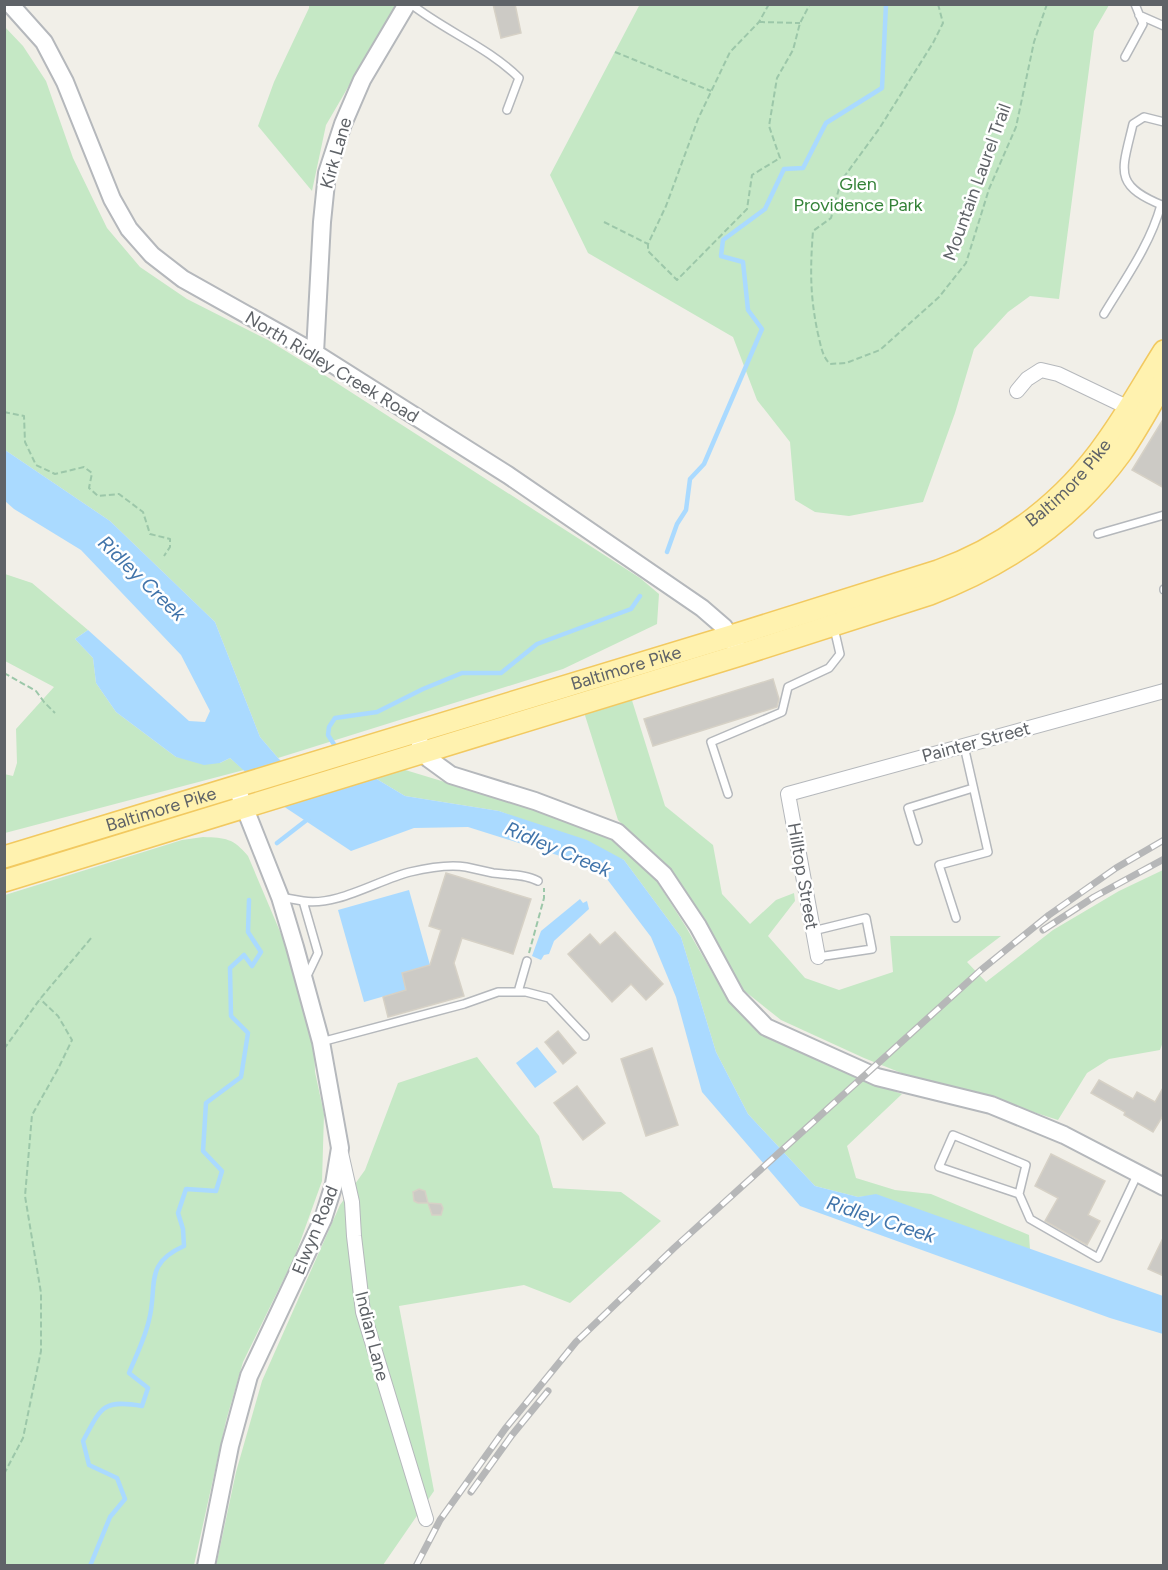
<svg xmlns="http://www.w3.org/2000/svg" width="1168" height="1570" viewBox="0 0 1168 1570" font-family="Figtree,sans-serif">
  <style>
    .green { fill: #c5e8c5 }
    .water { fill: #aadaff }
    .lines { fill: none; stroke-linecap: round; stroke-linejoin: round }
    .stream { stroke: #aadaff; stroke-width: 4.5 }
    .building { fill: #cccac5; stroke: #d6d1c6; stroke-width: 1.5 }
    .service-casing { stroke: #b5b8bc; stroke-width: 10 }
    .minor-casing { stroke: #b5b8bc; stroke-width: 16 }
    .tertiary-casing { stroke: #b5b8bc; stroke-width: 20 }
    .primary-casing { stroke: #f2c960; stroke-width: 24 }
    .path { stroke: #9cc7a9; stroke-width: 2; stroke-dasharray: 6 3; stroke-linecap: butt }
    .service { stroke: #fff; stroke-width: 7 }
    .minor { stroke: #fff; stroke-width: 14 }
    .tertiary { stroke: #fff; stroke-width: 16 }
    .primary { stroke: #fff2af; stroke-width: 21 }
    .rail-casing { stroke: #b6b7b8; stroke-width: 7 }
    .rail { stroke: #fff; stroke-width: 4.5; stroke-dasharray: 14; stroke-linecap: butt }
    .labels { text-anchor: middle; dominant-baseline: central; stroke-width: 5; stroke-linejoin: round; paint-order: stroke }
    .street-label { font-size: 18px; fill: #5f6368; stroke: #fff }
    .park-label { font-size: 18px; fill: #348238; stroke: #fff }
    .water-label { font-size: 20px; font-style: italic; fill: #4174aa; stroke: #fff }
  </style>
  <rect width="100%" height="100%" fill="#f1efe8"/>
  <path class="green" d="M640 4 1109 5 1094 31 1059 299 1030 296 1008 312 974 349 955 413 923 502 849 516 815 512 795 500 790 442 757 400 733 337 588 253 550 175Z
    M309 5H396L326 125 312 191 258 126 274 82 309 8Z
    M4 26 23 46 46 81 73 158 107 228 140 267 187 299 268 340 315 369 640 578 659 594 657 624 563 669 278 758 260 737 215 622 110 521 5 450Z
    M5 574 32 583 88 630 75 639 93 658 96 683 116 712 176 757 220 763 230 758 244 770 5 833 4 774 13 776 17 763 16 729 54 687 5 661Z
    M630 694 665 806 713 845 722 894 750 924 776 900 794 893 795 901 768 936 805 978 839 990 893 972 890 936H1001L967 962 986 982 1053 930 1119 891 1163 870 1164 1039 1160 1050 1109 1059 1087 1073 1058 1120 999 1101 904 1074 864 1058 781 1020 742 989 668 872 618 820 583 709Z
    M402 769 574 821 610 836 656 880 686 927 721 988 745 1018 772 1038 867 1081 902 1094 847 1146 856 1178 895 1190 931 1194 1029 1235 1030 1250 876 1195 858 1197 815 1186 748 1114 716 1052 681 937 624 860 499 811 405 796 375 778Z
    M203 837C226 838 233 838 248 856L287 948 314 1042 315 1072 324 1114 322 1181 295 1256 243 1362 226 1421 194 1565 5 1566V895L182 840Z
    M477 1057 539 1136 553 1188 621 1192 661 1221 570 1303 524 1285 399 1306 434 1491 383 1565 216 1566 236 1472 262 1381 340 1205 365 1170 398 1083Z"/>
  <path class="water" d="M5 450 110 521 215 622 260 737 278 758 317 796 375 778 405 796 499 811 587 840 624 860 681 937 716 1052 748 1114 815 1186 858 1197 876 1194 1163 1296V1334L1110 1318 800 1206 702 1092 676 997 651 937 607 879 576 861 468 827 414 828 351 851 283 806 230 758 220 763 204 765 176 757 116 712 96 683 93 658 75 639 88 630 189 721 205 722 210 711 181 655 81 550 14 509 5 501Z
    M409 890 430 965 402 973 406 990 364 1002 338 910Z
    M580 899 583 903 587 901 589 909 554 941 549 954 544 955 541 960 532 956 541 931Z
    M537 1047 557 1072 535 1088 516 1063Z"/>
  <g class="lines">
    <path class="stream" d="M667 552 677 524 686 510 690 479 704 464 762 329 748 310 743 262 721 256 723 240 765 209 784 169 803 168 826 123 882 88 886 4
      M337 749 328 735 329 727 335 718 377 712 423 689 462 673H501L537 644 631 609 640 596
      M277 843 308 819
      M90 1566 110 1517 125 1499 117 1478 89 1465 83 1441C101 1408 102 1399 142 1406L148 1388 129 1373C136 1356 145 1338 149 1320 158 1286 143 1264 184 1246L183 1229 178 1213 186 1189 216 1191 222 1171 203 1151 206 1103 241 1077 248 1033 231 1016 230 968 244 955 252 966 261 952 248 932 249 900"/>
  </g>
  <path class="building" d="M493 4H515L521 33 501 38Z
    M1164 418V488L1132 470Z
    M773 679 779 699 777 707 653 746 644 719Z
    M446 873 531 899 513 954 462 938 454 963 464 996 388 1017 383 997 406 990 402 973 430 965 441 930 429 926Z
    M615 932 663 984 646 1000 631 984 612 1002 568 954 590 934 600 945Z
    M558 1031 576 1053 563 1064 545 1042Z
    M652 1048 678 1125 646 1136 621 1059Z
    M1099 1080 1133 1099 1137 1092 1155 1102 1164 1086V1114L1153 1132 1124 1115 1125 1112 1091 1093Z
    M577 1086 605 1123 583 1140 554 1103Z
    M1051 1154 1105 1181 1088 1215 1100 1221 1087 1245 1045 1221 1058 1198 1035 1186Z
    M419 1189 425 1191 428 1203 441 1204 443 1208 441 1215H432L428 1203H418L414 1201 413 1192Z
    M1164 1236V1276L1148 1269Z"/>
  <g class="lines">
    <g class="service-casing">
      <path id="service" d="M411 4C445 31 488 47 519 78L507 110
        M1139 15 1164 26
        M1125 57 1143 24 1135 4
        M1164 122 1144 117 1133 124C1122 171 1112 185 1164 206
        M1104 314C1125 279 1150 245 1161 205
        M1098 534 1164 515
        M1164 589V590
        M728 794 711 742 782 712 788 687 829 668 840 654 834 628
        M918 841 908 808 973 788
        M280 897 303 901 318 953 307 976
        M303 901C336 907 378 880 410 872 427 868 449 864 466 867 475 869 484 871 493 873 508 875 525 874 538 881
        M956 918 939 865 988 852 964 746
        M813 931 866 918 872 949 818 957
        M518 992 527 961
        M321 1042 464 1004 498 992H526L549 998 585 1036
        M1019 1194 1026 1165 953 1135 939 1167 1019 1194 1030 1219 1098 1258 1138 1173"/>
    </g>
    <g class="minor-casing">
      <path id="minor" d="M1017 391 1027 379 1041 370 1058 374 1129 408
        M818 957 788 794 1164 691
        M341 1153 352 1202 354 1236 363 1312 426 1519"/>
    </g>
    <g class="tertiary-casing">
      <path id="tertiary" d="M10 4 44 42 65 82 112 199 129 229 152 255 183 279 315 353 508 475 702 608 724 627 736 646
        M315 353 322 222 327 173 343 124 362 80 407 4
        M416 733 424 753 429 759 451 775 535 801 617 832 664 875 698 926 736 996 766 1027 877 1077 991 1105 1064 1135 1164 1187
        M206 1566 230 1446 249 1376 323 1219 334 1184 340 1148 321 1042 295 947 280 897 240 796"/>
    </g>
    <g class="primary-casing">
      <g id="primary">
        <path id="s1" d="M4 857 731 636 938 571C1006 547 1066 500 1107 441 1128 412 1145 381 1164 351"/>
        <path d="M4 881 740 655 930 594C1006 565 1073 519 1121 453 1137 430 1150 406 1164 381"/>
      </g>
    </g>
    <path class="path" d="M769 4 759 22 730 52 698 119 666 206 648 244V251L677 280 747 209 752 175 780 158 769 126 777 78 793 50 800 23 810 4
      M938 4 943 23 933 43 879 129 841 181 831 218 813 231C810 269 810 297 818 334 821 346 822 356 830 364L846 363 880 350 939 297 966 263 989 189 1016 127 1034 42 1047 4
      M759 22 800 23
      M615 52 711 91
      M604 222 648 244
      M4 412 24 416 25 442 36 465 55 474 84 467 92 473 89 488 98 496 119 494 143 512 150 534 170 539V547L164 556
      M4 673 36 691 44 702 55 713
      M529 953 544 898V888
      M4 1049 40 999 92 937
      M4 1474 23 1438 41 1351V1293L25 1196 32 1115 58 1069 72 1040 58 1016 40 999"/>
    <use href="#service" class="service"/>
    <use href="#minor" class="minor"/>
    <use href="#tertiary" class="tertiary"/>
    <use href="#primary" class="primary"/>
    <g class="rail-casing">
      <path id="rail" d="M1043 930 1094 897 1164 859
        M471 1492 512 1435 548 1391
        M416 1566 440 1520 505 1429 576 1342 674 1248 981 970 1049 915 1116 868 1164 840"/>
    </g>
    <use href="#rail" class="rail"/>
  </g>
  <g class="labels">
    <g class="street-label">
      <text transform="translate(336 153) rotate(-74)">Kirk Lane</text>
      <text transform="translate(977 182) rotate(-70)">Mountain Laurel Trail</text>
      <text transform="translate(332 367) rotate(31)">North Ridley Creek Road</text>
      <text stroke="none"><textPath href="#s1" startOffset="1136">Baltimore Pike</textPath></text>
      <text stroke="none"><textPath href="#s1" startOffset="650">Baltimore Pike</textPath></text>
      <text transform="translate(976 742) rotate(-15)">Painter Street</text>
      <text stroke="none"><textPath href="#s1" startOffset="164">Baltimore Pike</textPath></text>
      <text transform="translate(803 876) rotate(80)">Hilltop Street</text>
      <text transform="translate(315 1230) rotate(-68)">Elwyn Road</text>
      <text transform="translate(372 1336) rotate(76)">Indian Lane</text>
    </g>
    <g class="park-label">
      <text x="858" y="184">Glen<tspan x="858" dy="21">Providence Park</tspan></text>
    </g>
    <g class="water-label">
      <text transform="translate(142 578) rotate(44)">Ridley Creek</text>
      <text transform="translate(558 849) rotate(23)">Ridley Creek</text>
      <text transform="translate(881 1219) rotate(18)">Ridley Creek</text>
    </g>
  </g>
  <rect width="1168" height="1570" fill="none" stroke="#5f6368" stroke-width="12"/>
</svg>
